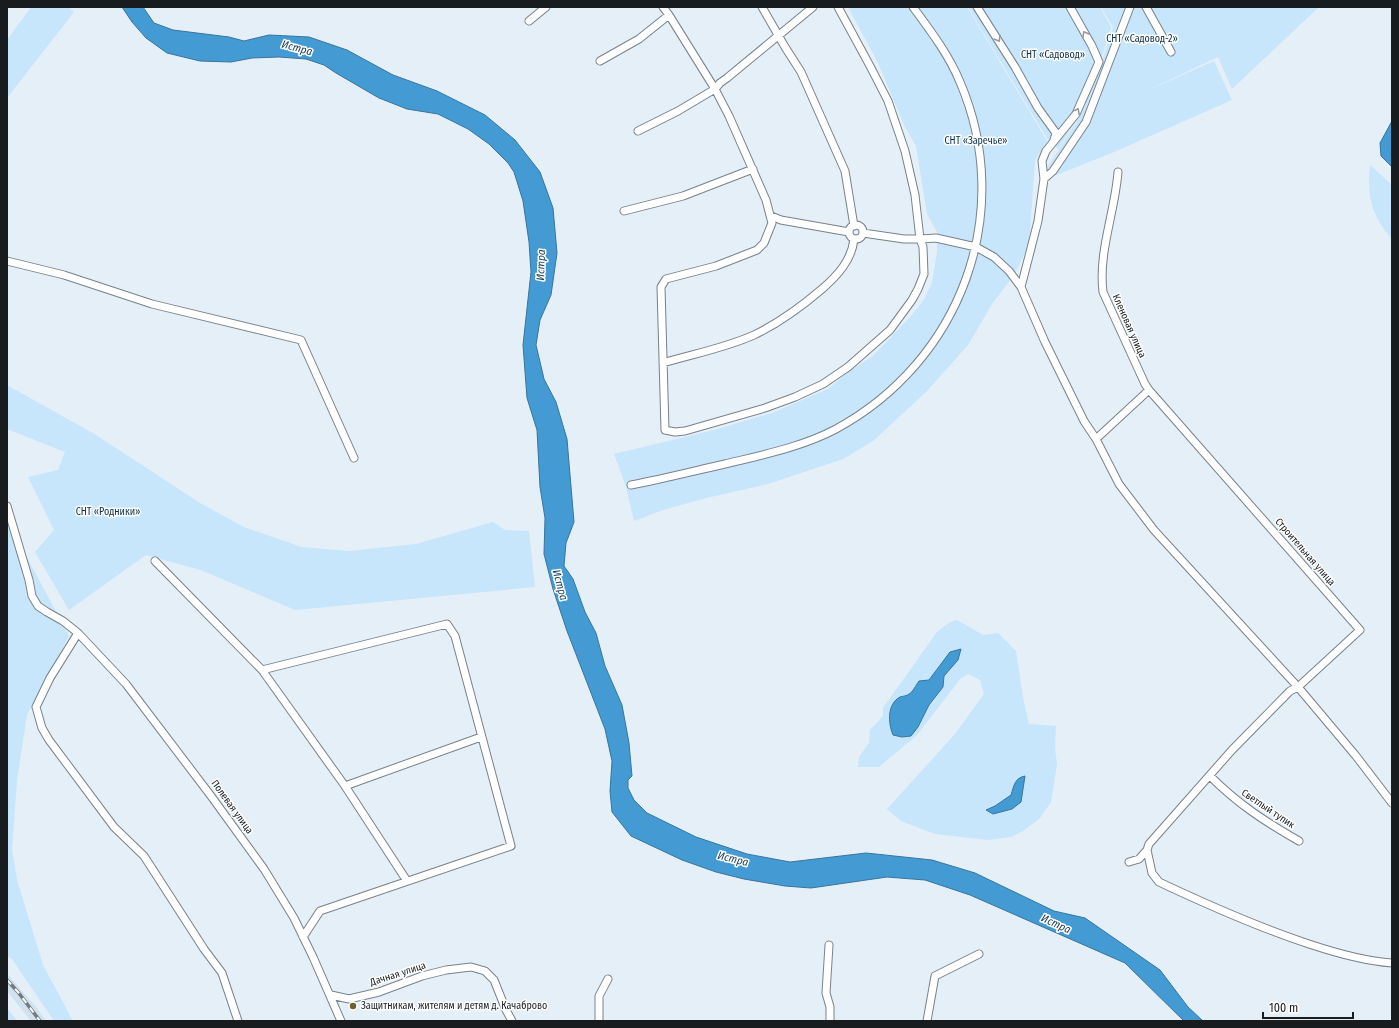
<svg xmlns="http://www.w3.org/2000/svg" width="1399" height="1028" viewBox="0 0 1399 1028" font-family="'Fira Sans Condensed',sans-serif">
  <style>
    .built { fill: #d0e2ee }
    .green { fill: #c7e5fb }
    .water { fill: #449bd3; stroke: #37759d }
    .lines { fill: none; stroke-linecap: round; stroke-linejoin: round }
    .minor-casing { stroke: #788289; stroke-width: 9 }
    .minor { stroke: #fff; stroke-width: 7 }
    .rail-casing { stroke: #737a80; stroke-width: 3.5 }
    .rail { stroke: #fff; stroke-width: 2; stroke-dasharray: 6; stroke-linecap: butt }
    .oneway { stroke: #97999a }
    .poi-dot { fill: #72602f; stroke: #fff; stroke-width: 1.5 }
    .labels { text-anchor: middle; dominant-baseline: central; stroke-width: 3; stroke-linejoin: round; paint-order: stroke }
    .park-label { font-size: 10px; fill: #082f46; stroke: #fff }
    .street-label { font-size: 10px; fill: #181c1f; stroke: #fff }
    .poi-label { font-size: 10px; fill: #181c1f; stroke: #fff; text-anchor: start }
    .water-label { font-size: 11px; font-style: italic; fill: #1d415a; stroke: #fff }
  </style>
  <rect width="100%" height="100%" fill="#e4eff8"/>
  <path class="built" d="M7 974 36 1007 46 1021H31L7 991Z"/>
  <path class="green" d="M31 7H68L74 12 7 98V40Z
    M848 7H967L1047 141 1035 161 1029 245 1014 275 992 304 968 345 926 392 873 441 843 459 768 484 706 498 663 510 634 521 626 487 614 454 714 430 772 413 828 389 851 370 873 356 911 316 923 301 932 283 937 252V232L927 214 916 146 904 125 878 63Z
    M968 7H1100L1111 27 1099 66 1078 118 1058 149 1048 140Z
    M1101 7H1319L1232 89 1218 57 1144 92 1214 61 1232 100 1114 152 1054 176 1047 168 1079 118 1101 65 1113 27Z
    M1370 165 1392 185V239C1371 214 1367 197 1370 165Z
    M7 385 96 435 200 503 244 527 301 547 349 551 416 544 493 522 505 530 529 531 535 587 295 610 201 570 146 555 69 610 35 552 54 530 28 477 58 470 65 452 7 429Z
    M7 520 69 636 27 715 17 780 12 849 17 880 43 965 73 1021H54L12 959 7 956Z
    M957 620 983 635 998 633 1016 651 1023 698 1029 724 1056 726 1055 749 1057 764 1051 802 1040 818 1023 831 1011 837 988 840 935 834 901 821 887 809 955 734 984 694 980 680 968 674 961 678 917 735 879 767H858L859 757 869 743 870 730 883 716V708L937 632 950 622Z
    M7 1008 17 1021H7Z"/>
  <path class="water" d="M122 7H143L154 23 173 30 229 37 244 41 269 35 309 37 347 50 393 75 437 91 485 115 515 140 540 172 553 208 557 253 551 295 540 320 536 345 544 379 556 402 567 439 574 522 566 543 564 566 573 579 585 612 596 633 605 666 622 705 629 743 632 776 628 780V788L634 800 647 813 696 837 747 854 790 862 866 853 932 860 975 873 1054 911 1085 918 1160 970 1188 1007 1203 1021H1184L1125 963 970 895 925 880 887 877 811 888 785 886 744 879 716 872 682 860 631 836 612 812 610 791 612 761 605 729 567 631 553 589 544 554 545 518 540 487 537 430 527 398 523 345 531 272 529 242 523 201 514 172 508 163 489 144 468 129 438 114 407 109 379 98 336 73 324 65 306 59 279 57 252 58 231 62 200 61 167 53 146 38 132 22Z
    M1392 121V167L1381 156 1380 143Z
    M961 649 958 660 944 676 943 687 929 705 918 727 911 736 902 737 893 735C888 723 887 704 900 697 903 696 907 696 909 694 913 692 916 685 919 681L929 680 950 652Z
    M1025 776 1021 802 1012 809 993 814 986 810 995 806 1011 795C1014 785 1015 778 1025 776Z"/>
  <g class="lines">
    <g class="minor-casing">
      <path id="minor" d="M663 7 669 15 715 89 729 116 766 200 772 223 764 243 757 250 716 266 666 279 661 287 665 430 675 432 685 431 765 408 795 397 823 384 848 367 890 330 912 300 918 289 924 274 923 247 920 239 915 195 905 151 888 101 870 66 838 7
        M762 7 785 47 801 72 845 171 854 226
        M977 7 1015 67 1038 108 1056 133 1054 140
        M1146 7 1171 52
        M529 21 546 7
        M600 61 639 39 669 15
        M638 131 678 111 715 89 720 83 727 78 813 7
        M1044 179 1053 171 1086 122 1130 7
        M624 211 683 196 753 169
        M771 216 781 220 849 232
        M849 232a7 7 0 1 1 14 0a7 7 0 1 1-14 0Z
        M863 233 904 239H920L936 238 976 247 994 257 1009 271 1021 287 1045 342 1084 421 1096 439 1119 484 1154 530 1298 687 1356 756 1392 803
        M7 261 64 275 152 304 301 340 354 458
        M1021 287 1038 221 1044 179 1042 161 1046 151 1076 114 1099 62 1092 46 1070 7
        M663 363C693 354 725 348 754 335 779 323 801 307 822 289 837 276 852 260 854 239
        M1149 390 1360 630 1298 687 1290 691 1232 750 1149 844 1147 850 1152 873 1159 882C1208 905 1257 927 1309 944 1336 953 1364 961 1392 963
        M1096 439 1149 390 1145 384 1103 292C1098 252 1115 212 1118 172
        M631 485C663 479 694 471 725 464 762 455 802 447 836 429 961 361 1016 213 960 82 949 55 930 30 913 7
        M7 506 29 580 32 596 38 606 47 612 63 621 78 633 126 684 211 796 264 869 294 918 313 957 341 1021
        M155 561 262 670 345 786 407 881
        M78 633 50 678 36 707 42 728 49 740 114 827 144 856 204 949 222 973 238 1021
        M262 670 447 624 455 636 511 846 320 911 303 937
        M1210 776C1238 804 1264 821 1299 841
        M345 786 481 737
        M1129 862 1139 859 1147 850
        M829 945 826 993 830 1007V1021
        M331 995 349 999 379 992 422 976 446 970 471 967 485 971 494 980 506 1010 512 1021
        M599 1021V996L608 979
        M927 1021 935 976 979 954"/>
    </g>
    <use href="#minor" class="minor"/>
    <g class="rail-casing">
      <path id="rail" d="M7 980 18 992 40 1021"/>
    </g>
    <use href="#rail" class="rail"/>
  </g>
  <defs><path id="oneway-chevron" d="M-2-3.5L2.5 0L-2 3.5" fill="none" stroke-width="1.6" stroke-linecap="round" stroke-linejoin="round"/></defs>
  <g class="oneway">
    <use href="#oneway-chevron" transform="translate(1085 34) rotate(-119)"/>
    <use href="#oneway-chevron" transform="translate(998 39) rotate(59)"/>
    <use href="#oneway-chevron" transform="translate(1077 111) rotate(-62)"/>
  </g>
  <circle class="poi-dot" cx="353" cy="1006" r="4"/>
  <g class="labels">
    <g class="park-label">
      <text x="1142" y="39">СНТ «Садовод-2»</text>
      <text x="1053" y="55">СНТ «Садовод»</text>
      <text x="976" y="141">СНТ «Заречье»</text>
      <text x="108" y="512">СНТ «Родники»</text>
    </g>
    <g class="street-label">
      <text transform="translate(1129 326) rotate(66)">Кленовая улица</text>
      <text transform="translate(1305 552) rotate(49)">Строительная улица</text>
      <text transform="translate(232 807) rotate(54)">Полевая улица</text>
      <text transform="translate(1268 809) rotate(34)">Светлый тупик</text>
      <text transform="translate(398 974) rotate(-18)">Дачная улица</text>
    </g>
    <g class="poi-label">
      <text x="361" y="1006">Защитникам, жителям и детям д. Качаброво</text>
    </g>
    <g class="water-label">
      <text transform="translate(297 48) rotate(15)">Истра</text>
      <text transform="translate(541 265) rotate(-88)">Истра</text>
      <text transform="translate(560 585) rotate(75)">Истра</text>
      <text transform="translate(733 859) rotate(14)">Истра</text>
      <text transform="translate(1056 924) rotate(25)">Истра</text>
    </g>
  </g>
  <rect width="1399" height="1028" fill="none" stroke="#181c1f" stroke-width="16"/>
  <path d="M1263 1012v6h90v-6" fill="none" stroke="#181c1f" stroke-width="2"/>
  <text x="1269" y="1012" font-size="12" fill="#181c1f" stroke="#ffffff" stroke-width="3" paint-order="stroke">100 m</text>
</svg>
